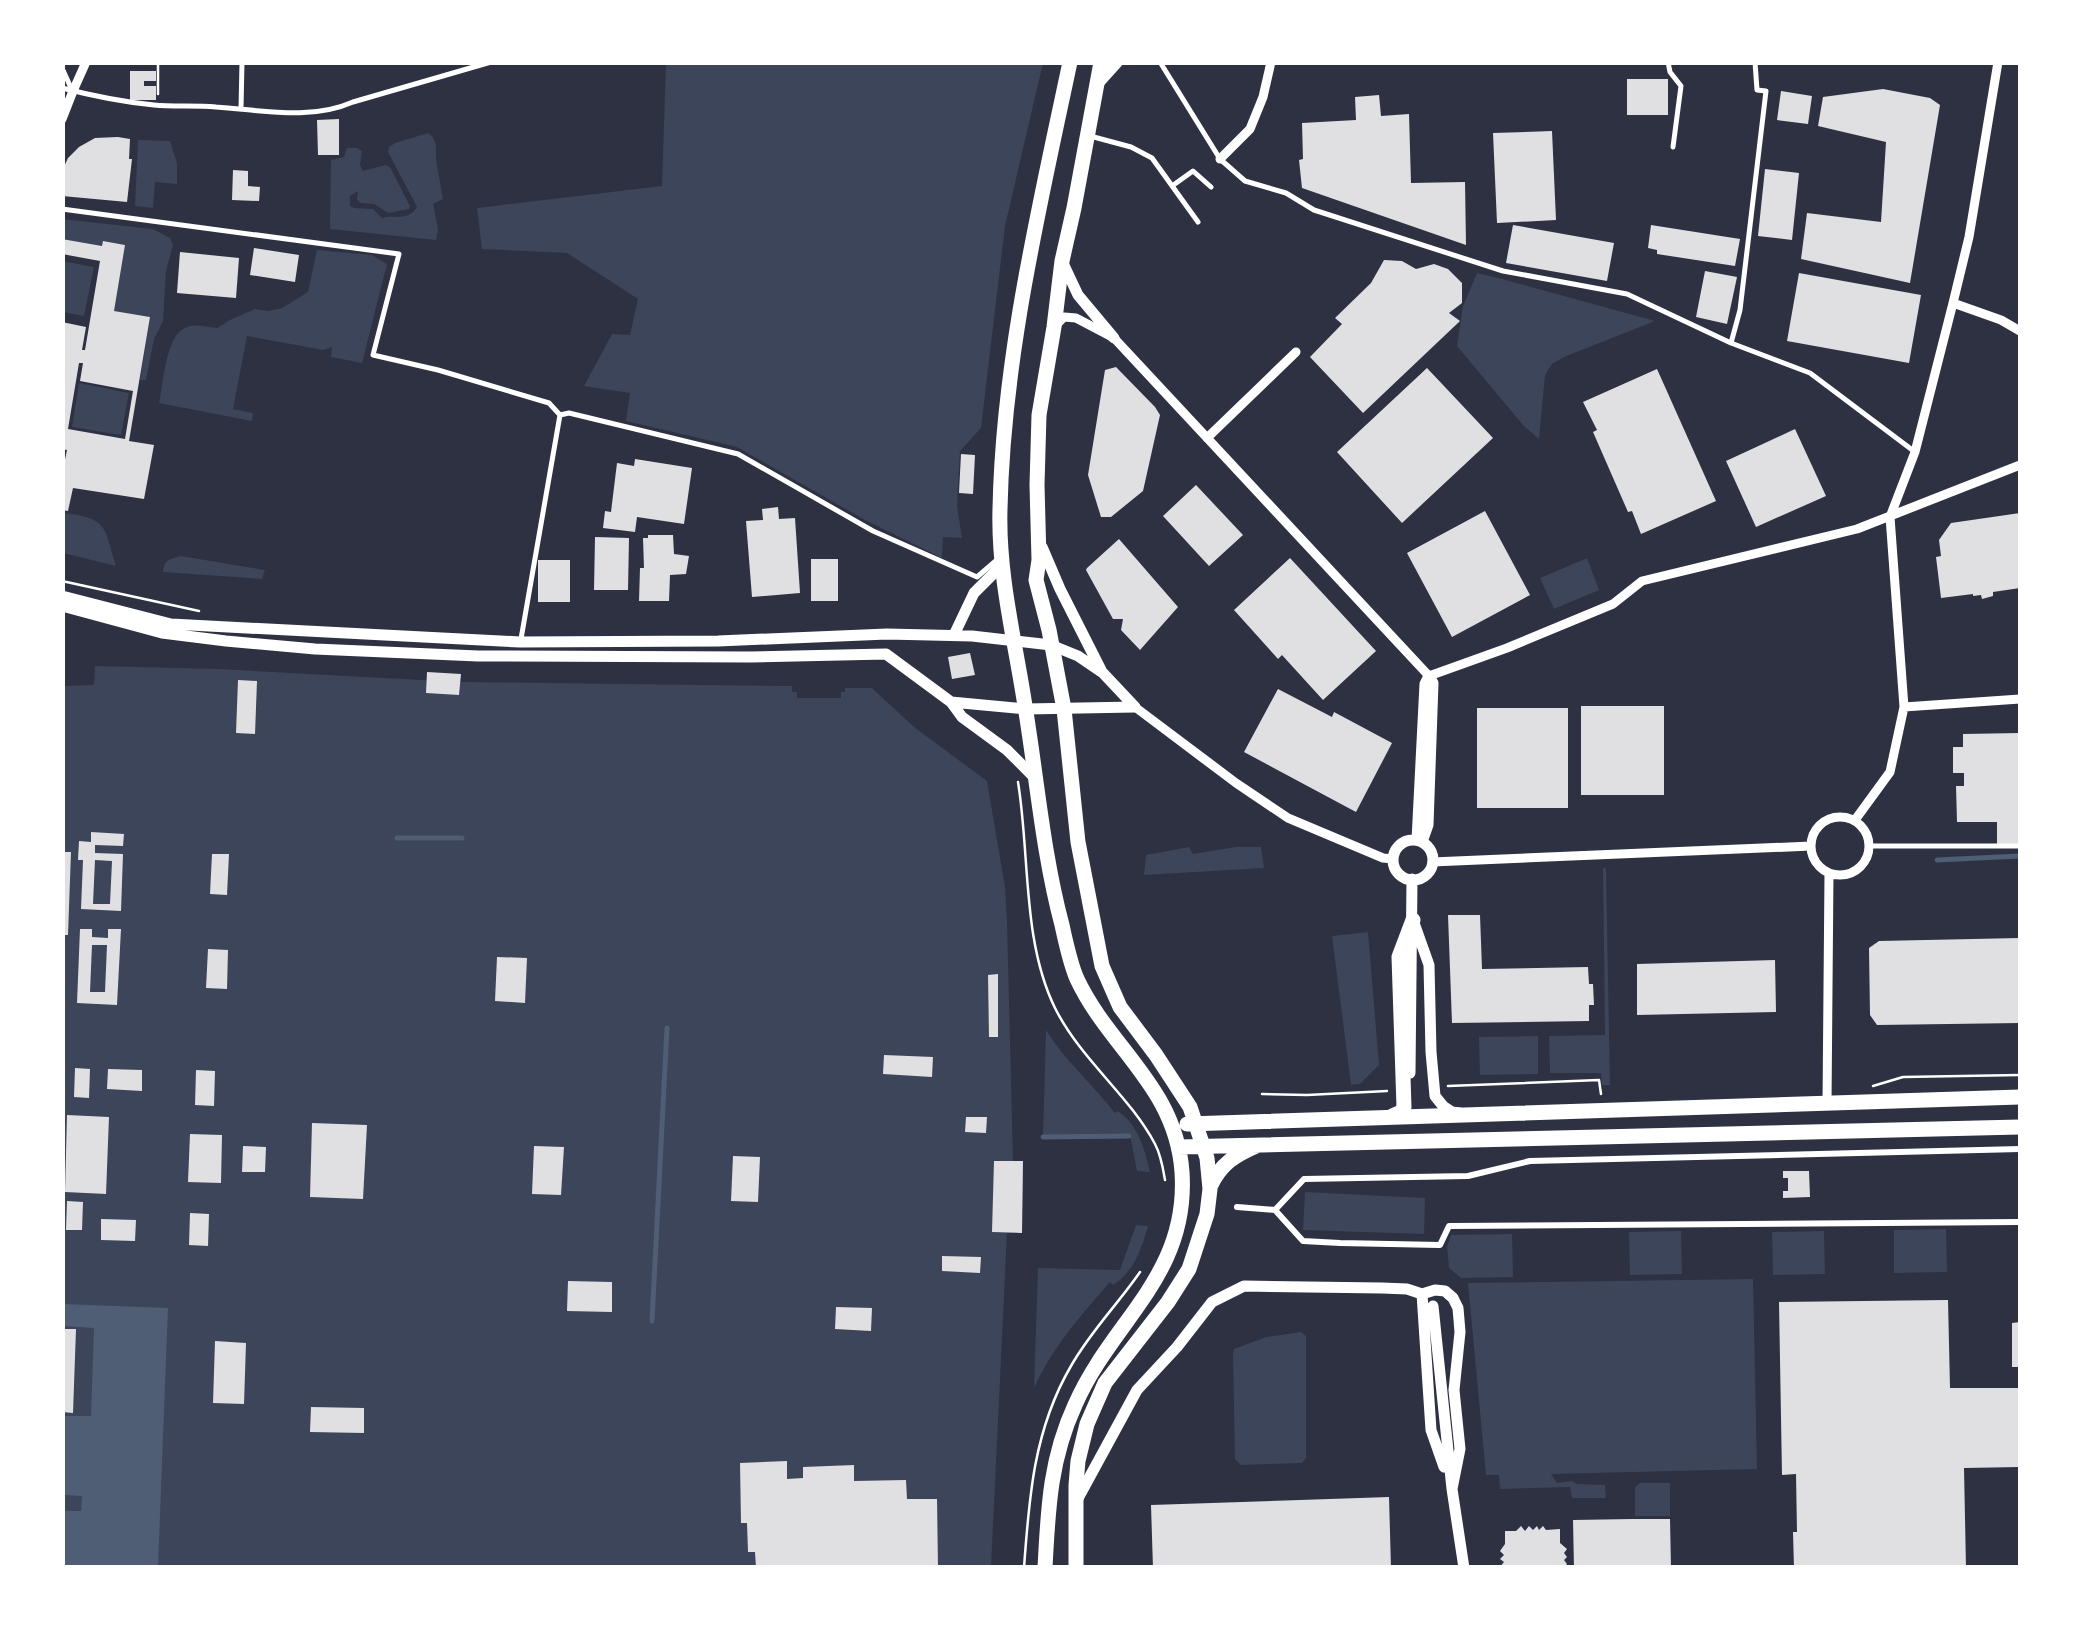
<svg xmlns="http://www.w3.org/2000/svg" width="2083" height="1630" viewBox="0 0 2083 1630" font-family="Cabin,sans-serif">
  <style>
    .green { fill: #3c4559 }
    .water { fill: #4f5d75 }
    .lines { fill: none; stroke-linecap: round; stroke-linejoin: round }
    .stream { stroke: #4f5d75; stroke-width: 5 }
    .building { fill: #e0e0e3; fill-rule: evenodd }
    .path { stroke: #fff; stroke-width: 2.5 }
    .service { stroke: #fff; stroke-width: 5 }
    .pedestrian { stroke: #fff; stroke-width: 6 }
    .minor { stroke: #fff; stroke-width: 9 }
    .tertiary { stroke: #fff; stroke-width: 11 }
    .secondary { stroke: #fff; stroke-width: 12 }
    .primary { stroke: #fff; stroke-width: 15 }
  </style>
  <rect width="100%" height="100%" fill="#2d3142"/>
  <path class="green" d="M666 63H1043L1005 226 981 428 960 451 957 506 962 538 943 537 942 558 865 520 737 447 626 421 630 393 584 386 612 334 630 335 638 299 567 253 482 249 477 208 662 186Z
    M428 133 433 137 436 146V160L443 199 433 204 438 229 436 240 330 229 331 160 344 157 347 148H357L362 151 360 165 363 171 385 165 390 167 410 206 409 209 388 213 374 204 360 203 357 199 358 191 350 196V206L354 208 373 209 382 218C395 214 408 222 417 207L388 152 389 147 395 143Z
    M138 140 170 141 177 163V184L155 182 153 208 135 206Z
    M62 219 153 229 170 238 173 245 166 271 163 321 154 339 146 380H140L150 317 114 311 125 245 104 241 102 246 63 239Z
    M317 250 372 255 387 264 362 363 331 357 332 347 323 350 247 336 233 409 253 413 252 421 159 403C163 385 166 335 185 328 195 323 206 327 217 328L230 320 255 309 268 311 282 308 308 292Z
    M62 261 94 267 84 316 63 312Z
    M1477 273 1502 279 1655 321 1564 357 1552 364 1545 375 1539 439 1523 425 1457 346 1463 306Z
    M79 383 129 393 121 435 72 427Z
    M63 513C108 518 104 526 116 566L63 553Z
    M181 556 265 570 262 579 163 572C164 559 170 559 181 556Z
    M1587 558 1599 590 1554 609 1540 578Z
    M95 666 219 669 460 682 792 686V692H797V698H841V692H845V688H872L914 727 987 781 1005 887 1007 921 1013 1161H1023L1022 1233H1007L991 1567H63V686L94 685Z
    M1189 847 1193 854 1236 847H1261L1264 868 1144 875 1146 855Z
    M1603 868H1606L1610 1085H1602L1601 1073H1550L1549 1036 1605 1035Z
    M1368 932 1379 1065 1360 1084 1351 1085 1332 936Z
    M1046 1030C1065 1061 1093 1084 1115 1113L1118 1111C1138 1125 1145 1149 1150 1172L1137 1171 1130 1135 1043 1136Z
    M1538 1036V1074L1480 1075 1479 1037Z
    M1305 1192 1425 1198 1424 1234 1303 1230Z
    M1136 1225 1148 1226C1142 1248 1134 1272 1113 1285L1110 1282C1078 1319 1055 1344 1034 1388L1038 1268 1120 1270Z
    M1946 1229 1947 1272 1894 1273V1230Z
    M1681 1231 1682 1274 1630 1275 1629 1232Z
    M1824 1231 1825 1274 1773 1275 1772 1232Z
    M1512 1234 1513 1277 1461 1278 1449 1268 1447 1247 1451 1235Z
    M1753 1279 1757 1469 1551 1474 1557 1483 1572 1481 1577 1484 1605 1485 1606 1498H1572L1570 1487 1500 1489 1499 1475H1486L1468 1283Z
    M1301 1332 1306 1336V1458L1302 1463 1241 1465 1235 1459 1233 1354 1234 1349 1266 1337Z
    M1640 1483H1670V1516H1635V1487Z"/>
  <path class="water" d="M63 1304 168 1308 158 1567H63V1511H81L82 1496 63 1495V1416H91L94 1328 63 1326Z"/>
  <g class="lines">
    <path class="stream" d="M397 838H462
      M1937 860 2020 856
      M1043 1137 1129 1136
      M652 1321 667 1028"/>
  </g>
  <path class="building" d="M130 71H156V81H144V86H156V100H130Z
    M1627 79H1668V115H1627Z
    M1883 89 1930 98 1940 105 1910 283 1801 259 1807 213 1881 222 1886 142 1818 126 1823 97Z
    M1781 91 1812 96 1808 124 1777 120Z
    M1379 95 1381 116 1409 114 1411 183 1465 182 1466 245 1302 188 1299 160 1303 159 1302 123 1356 120 1355 97Z
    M339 119V155H318L317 120Z
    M1552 131 1556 220 1497 223 1493 133Z
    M118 137 130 139 129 159H132L127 202 62 196V171L68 158 79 147 95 138Z
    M1765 169 1799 173 1792 240 1758 236Z
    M233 170 248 171V186L260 187 259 201 232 200Z
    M1513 225 1614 243 1607 281 1506 263Z
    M1651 225 1740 239 1735 266 1657 254V250L1648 248Z
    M62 239 102 246 103 241 125 245 114 311 150 317 129 441 154 445 144 499 73 488 68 511 62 510V474L67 450 62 449V322L86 327 82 350H85L100 261 62 254ZM79 363H83L80 381 133 391 125 439 68 429Z
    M254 248 299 255 295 282 250 275Z
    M180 252 239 258 236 298 177 293Z
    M1384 260 1402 261 1416 269 1434 264 1448 269 1462 283V303L1449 313 1460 321 1363 413 1310 357 1342 324 1335 318 1371 283Z
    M1705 271 1737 277 1727 324 1696 317Z
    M1799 273 1921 295 1909 363 1787 341Z
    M1116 367 1155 407 1160 415 1143 491 1111 517H1101L1088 475 1105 370Z
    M1427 368 1493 438 1402 523 1337 452Z
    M1657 369 1716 501 1641 534 1632 511 1628 512 1593 432 1597 430 1583 402Z
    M1795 429 1826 496 1756 527 1726 461Z
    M961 454 975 455 973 494 959 493Z
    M635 459 692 468 684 524 637 517 635 532 603 528 605 511 611 512 617 463 634 466Z
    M1196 485 1243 535 1209 566 1163 516Z
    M778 507 779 519 795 518 800 593 752 597 746 521 763 520 762 509Z
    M1485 511 1530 595 1452 637 1407 553Z
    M2020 513V588L1993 592V596L1982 599 1981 595 1973 596V594L1941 598 1936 557 1941 556 1939 540 1951 523Z
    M648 535H673L674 554 689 556 686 574 670 575 669 601H639L640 568H644L643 538H648Z
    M595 537 629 538 628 590H594Z
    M1119 539 1178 607 1140 650 1121 630 1123 619H1113L1086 570 1087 568Z
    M1290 558 1376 651 1323 700 1282 655 1278 659 1234 610Z
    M811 559H838V601H811Z
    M538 560H570V602H538Z
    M970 653 975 675 952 679 948 657Z
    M427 672 461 674 459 695 426 693Z
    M238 680 257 681 255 734 236 733Z
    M1278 689 1332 717 1334 712 1392 743 1356 812 1244 752Z
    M1581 706H1664V795H1581Z
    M1477 708H1568V808H1477Z
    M2020 733V845H1997V822H1957L1956 786H1964V773H1953V747H1963V734Z
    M91 832 124 834 123 846 95 845V853L123 854 121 911 81 909 83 860H78L79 841 91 842ZM95 860 112 861 110 904H93Z
    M62 852H71L68 935H62Z
    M212 854H229L227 895 210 894Z
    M1448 915H1480L1482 969 1588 967 1589 984H1593L1594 1005H1589V1021L1452 1023Z
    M80 929H92V937L108 938V929H121L117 1005 77 1003ZM92 945H107L105 992H90Z
    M2020 938V1023L1877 1025 1870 1015 1869 948 1879 941Z
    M208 949 228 950 227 989 206 988Z
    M497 957 527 958 525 1003 495 1001Z
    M1775 960 1776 1012 1637 1015V964Z
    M998 974V1037H989L988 975Z
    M884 1055 933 1057 932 1077 883 1074Z
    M75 1068 90 1069 89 1098 74 1097Z
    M108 1069 142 1070V1091L107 1089Z
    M196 1070 215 1071 214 1106 195 1105Z
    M67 1115 109 1117 106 1194 65 1192Z
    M966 1117H987L986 1133 965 1132Z
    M312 1123 367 1125 363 1199 310 1197Z
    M190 1134 222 1135 221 1183 188 1182Z
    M243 1146 266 1147 265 1172H242Z
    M534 1146 564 1147 561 1195 532 1194Z
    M733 1156 760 1157 758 1202 731 1201Z
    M994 1161H1023L1022 1233 992 1232Z
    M1783 1171H1809L1810 1197 1783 1198V1191H1788V1178H1783Z
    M67 1201 83 1202 82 1230H66Z
    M190 1213 209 1214 208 1246 189 1245Z
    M101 1219 136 1220 135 1241 101 1240Z
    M942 1256 981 1257 980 1273 942 1271Z
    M568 1281 612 1282V1312L567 1311Z
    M1948 1300 1950 1388H2020V1467L1964 1468 1966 1568H1794L1793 1532H1797L1796 1474 1782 1475 1779 1302Z
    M836 1307 872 1308 871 1331 835 1329Z
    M2020 1322V1367H2012V1323Z
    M62 1329H76L73 1413 62 1412Z
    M215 1341 246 1343 244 1404 213 1403Z
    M311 1407 364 1408V1433L310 1432Z
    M787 1461V1479L803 1478V1467L854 1465V1481L906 1480 907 1499H937L938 1568H756L755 1552H748L747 1523H741L740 1463Z
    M1389 1497 1391 1568H1153L1151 1505Z
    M1632 1519H1670L1671 1568H1574L1573 1520Z
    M1521 1526 1525 1531 1529 1526 1533 1530 1537 1526 1539 1530 1543 1526 1546 1530 1560 1529V1543L1567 1549 1564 1553 1567 1557 1564 1560 1567 1564 1564 1568H1499L1504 1562 1500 1559 1504 1555 1500 1551 1505 1544V1531H1516Z"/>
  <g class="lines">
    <path class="path" d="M158 62V94
      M62 581 199 611
      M1018 782C1030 855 1022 941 1055 1008 1081 1060 1129 1095 1155 1144 1161 1155 1163 1168 1165 1180
      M1448 1086 1599 1080 1601 1094
      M1873 1086 1903 1077 2020 1075
      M1262 1094 1307 1095 1387 1091
      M1024 1568C1029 1497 1034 1429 1071 1366 1090 1332 1118 1304 1140 1272"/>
    <path class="service" d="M1160 62 1220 159 1245 181 1286 193 1314 210 1503 271 1627 294 1731 343 1810 373 1915 452
      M1668 62 1670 72 1681 86 1673 147
      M62 68 71 88
      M62 88C93 96 123 102 154 105 174 107 195 105 216 107 262 110 310 121 353 102L491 62
      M241 109 242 62
      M1090 136 1131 147 1152 158 1198 222
      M1172 186 1193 171 1211 187
      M62 209 399 254 373 355 438 370 549 403 560 415 569 413 738 454 873 531 977 577 998 559
      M1731 343 1740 310 1766 91 1757 90 1755 62
      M521 639 560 415
      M1870 846H2020"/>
    <path class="pedestrian" d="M2020 1149 1530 1161 1468 1176 1304 1179 1275 1210 1303 1241 1340 1243 1440 1245 1449 1226 2020 1222
      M1237 1207 1275 1210"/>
    <path class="minor" d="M62 119 73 91 86 62
      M1220 159 1250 129 1263 97 1271 62
      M1953 303 2001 320 2020 331
      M1054 327 1064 317 1076 318 1114 338 1429 676 1507 648 1613 604 1642 581 1857 529 2020 465
      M1207 438 1296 352
      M1135 707 1236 783 1288 818 1383 858 1393 859
      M1904 707 2020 699
      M1811 846a29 29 0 1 1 58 0a29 29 0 1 1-58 0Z
      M1855 820 1890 772 1904 707 1890 517 1915 452 1953 303 1969 237 1998 62
      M1432 862 1811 846
      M1827 1104 1829 873"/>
    <path class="tertiary" d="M1062 261 1078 295 1114 338
      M1042 547 1060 589 1101 670
      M62 596 171 624 520 642 718 641 887 634 972 636 1051 645 1078 656 1103 673 1135 707
      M62 606 162 633 226 641 315 649 478 656 751 657 886 654 951 702 962 717 1007 750 1034 777
      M954 635 974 593 1001 566
      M951 702 1026 709 1135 707
      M1417 840 1425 684 1429 676
      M1393 860a20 20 0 1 1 40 0a20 20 0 1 1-40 0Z
      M1422 842 1428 825 1433 683 1429 676
      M1413 920 1429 965 1431 1052 1435 1096 1443 1106 1452 1112 1460 1113
      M1410 1073 1412 879
      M1422 1294 1431 1430 1444 1467
      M1433 1306 1452 1489 1464 1568
      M1076 1502 1137 1390 1177 1347 1212 1302 1244 1286 1382 1288 1407 1289 1422 1294 1435 1290 1445 1291 1453 1298 1458 1308 1460 1332 1454 1390 1460 1449 1452 1489"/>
    <path class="secondary" d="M1098 83 1117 62"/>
    <path class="primary" d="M1392 1116 1401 1112 1404 1107 1399 957 1413 920
      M1187 1124 2020 1097
      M1179 1147 2020 1127
      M1211 1185C1221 1164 1235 1155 1256 1146
      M1045 1568C1048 1509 1050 1459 1075 1405 1112 1320 1189 1276 1182 1172 1176 1087 1110 1049 1077 979 1070 963 1066 943 1062 925 1043 854 1037 779 1025 706 1015 640 998 576 1000 509 1003 359 1039 209 1070 62
      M1076 1568V1485L1078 1461 1087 1424 1105 1383 1168 1302 1189 1269 1207 1214 1210 1189 1207 1158 1190 1107 1156 1055 1120 1007 1102 966 1078 842 1064 709 1049 630 1036 580 1039 560 1037 485 1039 415 1054 327 1062 261 1074 208 1101 62"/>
  </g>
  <rect width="2083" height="1630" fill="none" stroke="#ffffff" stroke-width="130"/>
</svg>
